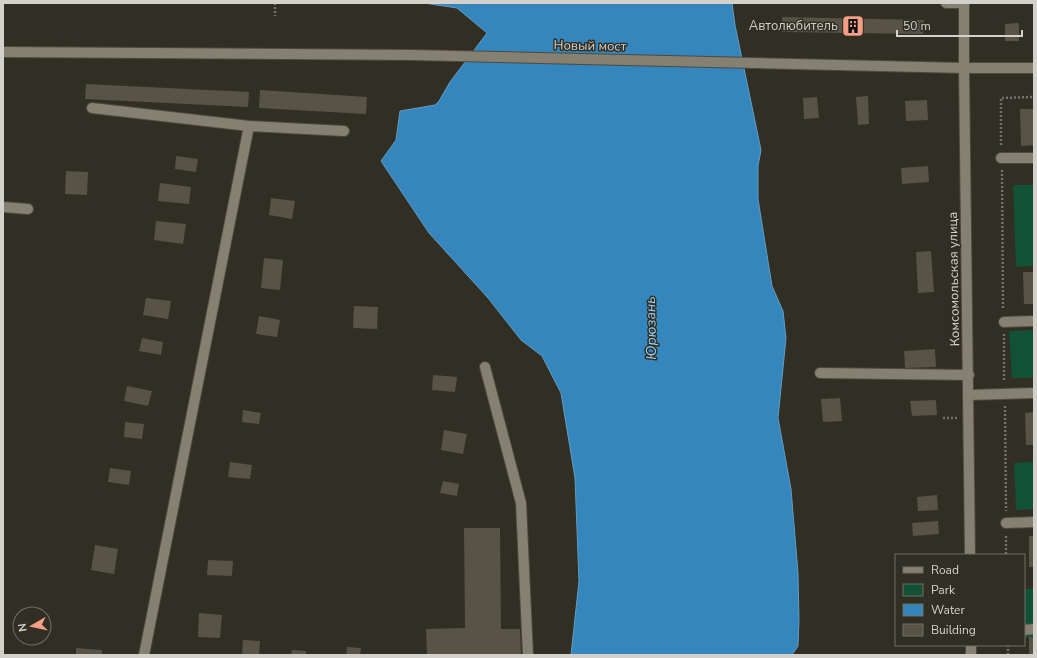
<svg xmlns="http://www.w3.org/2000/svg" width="1037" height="658" viewBox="0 0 1037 658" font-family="'Nunito Sans',sans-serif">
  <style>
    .green { fill: #115135 }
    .water { fill: #3486bc; stroke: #649cc0 }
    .building { fill: #575347 }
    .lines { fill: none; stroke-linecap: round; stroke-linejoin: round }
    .service-casing { stroke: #4d4a40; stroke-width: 12 }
    .minor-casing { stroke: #4d4a40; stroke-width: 12 }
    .tertiary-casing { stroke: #4d4a40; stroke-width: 12 }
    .secondary-casing { stroke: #4d4a40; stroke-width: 12 }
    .path { stroke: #757369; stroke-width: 2.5; stroke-dasharray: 2 2; stroke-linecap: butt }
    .service { stroke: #848072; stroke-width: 10 }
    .minor { stroke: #848072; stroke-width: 10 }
    .tertiary { stroke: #848072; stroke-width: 10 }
    .secondary { stroke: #848072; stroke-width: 10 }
    .labels { text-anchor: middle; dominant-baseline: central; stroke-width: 3; stroke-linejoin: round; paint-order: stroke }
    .poi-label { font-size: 13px; fill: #d3d1ca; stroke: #312e23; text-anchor: end }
    .street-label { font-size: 13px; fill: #d3d1ca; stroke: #312e23 }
    .water-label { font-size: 14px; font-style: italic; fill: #95d0fb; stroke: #312e23 }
  </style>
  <rect width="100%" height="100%" fill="#312e23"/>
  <path class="green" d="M1013 185H1034V266L1016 267Z
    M1034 330V378H1012L1009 331Z
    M1034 462V509L1016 510 1014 463Z
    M1024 589H1034V638H1024Z"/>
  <path class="water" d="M424 3H732L735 25 761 150 758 166V199L772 286 783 311 786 338 778 418 791 489 798 573 799 620 798 646 792 655H571L579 581 575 478 561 393 542 356 521 340 488 298 429 233 381 161 396 140 400 111 435 105 439 101 450 82 487 33 457 8Z"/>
  <path class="building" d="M782 17 924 20 923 34 782 32Z
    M1019 23V41H1005V24Z
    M86 84 249 92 248 107 85 99Z
    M260 90 367 97 366 114 259 108Z
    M868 96 869 124 858 125 856 97Z
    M817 97 819 118 804 119 803 98Z
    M927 100 928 120 906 121 905 101Z
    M1020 109H1034V145L1021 146Z
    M176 156 198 159 196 172 175 169Z
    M928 166 929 182 902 184 901 168Z
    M66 171 88 172 87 195 65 194Z
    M160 183 191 187 189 204 158 201Z
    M271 198 295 201 292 219 269 215Z
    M156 221 186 224 183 244 154 240Z
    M931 251 934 292 918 293 916 252Z
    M264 258 283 260 280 290 261 288Z
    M1023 272H1034V304H1024Z
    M146 298 171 301 168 319 143 315Z
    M354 306 378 307 377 329 353 328Z
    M259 316 280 320 277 337 256 334Z
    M142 338 163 342 161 355 139 351Z
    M935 349 936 367 905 368 904 351Z
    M433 375 457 377 455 392 432 390Z
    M127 386 152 391 148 406 124 401Z
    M840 398 842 421 823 422 821 399Z
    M936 400 937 415 912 416 910 401Z
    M243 410 261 413 259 424 242 422Z
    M1034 412V445H1026L1025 413Z
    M125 422 144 424 142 439 124 437Z
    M444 430 467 434 463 454 441 450Z
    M230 462 252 465 250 479 228 477Z
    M110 468 131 471 129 485 108 482Z
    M443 481 459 484 457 496 440 493Z
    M937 495 938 510 918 511 917 497Z
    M938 521 939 534 913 536 912 523Z
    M464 528H500L501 629H520L521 655H427L426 629 465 628Z
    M1029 536H1034V567H1029Z
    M95 545 118 549 114 574 91 570Z
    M208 560 233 561 232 576 207 575Z
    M199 613 222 615 220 638 198 637Z
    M1029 637H1034V655H1029Z
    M243 640 260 641 259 655H242Z
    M347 647 361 648 360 655H346Z
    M76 648 102 650V655H76Z
    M292 650 306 651V655H291Z"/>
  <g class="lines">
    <g class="service-casing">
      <path id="service" d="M946 3H964
        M92 108 249 126 344 131
        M1001 158H1034
        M3 207 28 209
        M1004 322 1034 321
        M485 367 521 503 528 655
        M820 373 969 375
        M969 395 1034 393
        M1006 523 1034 522
        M1024 630 1034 629"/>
    </g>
    <g class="minor-casing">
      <path id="minor" d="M964 3V68
        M144 655 249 126"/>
    </g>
    <g class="tertiary-casing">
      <path id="tertiary" d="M964 68H1034"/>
    </g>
    <g class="secondary-casing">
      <path id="secondary" d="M3 52 412 55 964 68 970 555
        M971 645V655"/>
    </g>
    <path class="path" d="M275 3V16
      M1001 145V98L1034 97
      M1002 170 1003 309
      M1004 334V381
      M1005 406 1006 511
      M943 418H957
      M1006 536V555
      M1008 645V655"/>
    <use href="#service" class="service"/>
    <use href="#minor" class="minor"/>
    <use href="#tertiary" class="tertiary"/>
    <use href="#secondary" class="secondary"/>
  </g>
  <defs>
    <g id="building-square" transform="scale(1.15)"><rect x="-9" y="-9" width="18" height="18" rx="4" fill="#f49e86" stroke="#312e23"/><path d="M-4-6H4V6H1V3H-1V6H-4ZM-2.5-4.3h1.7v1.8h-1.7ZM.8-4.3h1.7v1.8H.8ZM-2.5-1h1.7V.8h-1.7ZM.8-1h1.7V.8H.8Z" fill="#111"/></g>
  </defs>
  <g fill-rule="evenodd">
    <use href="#building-square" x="853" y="26"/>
  </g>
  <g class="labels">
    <g class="poi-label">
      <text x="838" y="26">Автолюбитель</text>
    </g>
    <g class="street-label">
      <text transform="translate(590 46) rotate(1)">Новый мост</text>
      <text transform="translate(954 279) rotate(-91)">Комсомольская улица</text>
    </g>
    <g class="water-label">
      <text transform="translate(651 328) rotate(-91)">Юрюзань</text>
    </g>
  </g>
  <rect width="1037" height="658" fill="none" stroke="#d3d1ca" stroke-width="8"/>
  <rect x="895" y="554" width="130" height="92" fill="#312e23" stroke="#726f66"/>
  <rect x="903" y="567" width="20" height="6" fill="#848072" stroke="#726f66"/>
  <text x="931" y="574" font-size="12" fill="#d3d1ca">Road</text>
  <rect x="903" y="584" width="20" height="12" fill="#115135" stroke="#726f66"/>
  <text x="931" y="594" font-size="12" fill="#d3d1ca">Park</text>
  <rect x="903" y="604" width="20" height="12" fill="#3486bc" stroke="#726f66"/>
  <text x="931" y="614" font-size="12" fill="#d3d1ca">Water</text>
  <rect x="903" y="624" width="20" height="12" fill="#575347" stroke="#726f66"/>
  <text x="931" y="634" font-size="12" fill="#d3d1ca">Building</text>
  <g transform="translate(32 626) rotate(261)"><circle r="19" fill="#312e23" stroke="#726f66"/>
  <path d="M0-3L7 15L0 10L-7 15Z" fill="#f49e86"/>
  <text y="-6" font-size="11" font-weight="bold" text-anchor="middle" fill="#d3d1ca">N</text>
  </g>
  <path d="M897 30v6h125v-6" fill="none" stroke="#d3d1ca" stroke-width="2"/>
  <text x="903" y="30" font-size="12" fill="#d3d1ca" stroke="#312e23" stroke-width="3" paint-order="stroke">50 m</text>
</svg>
